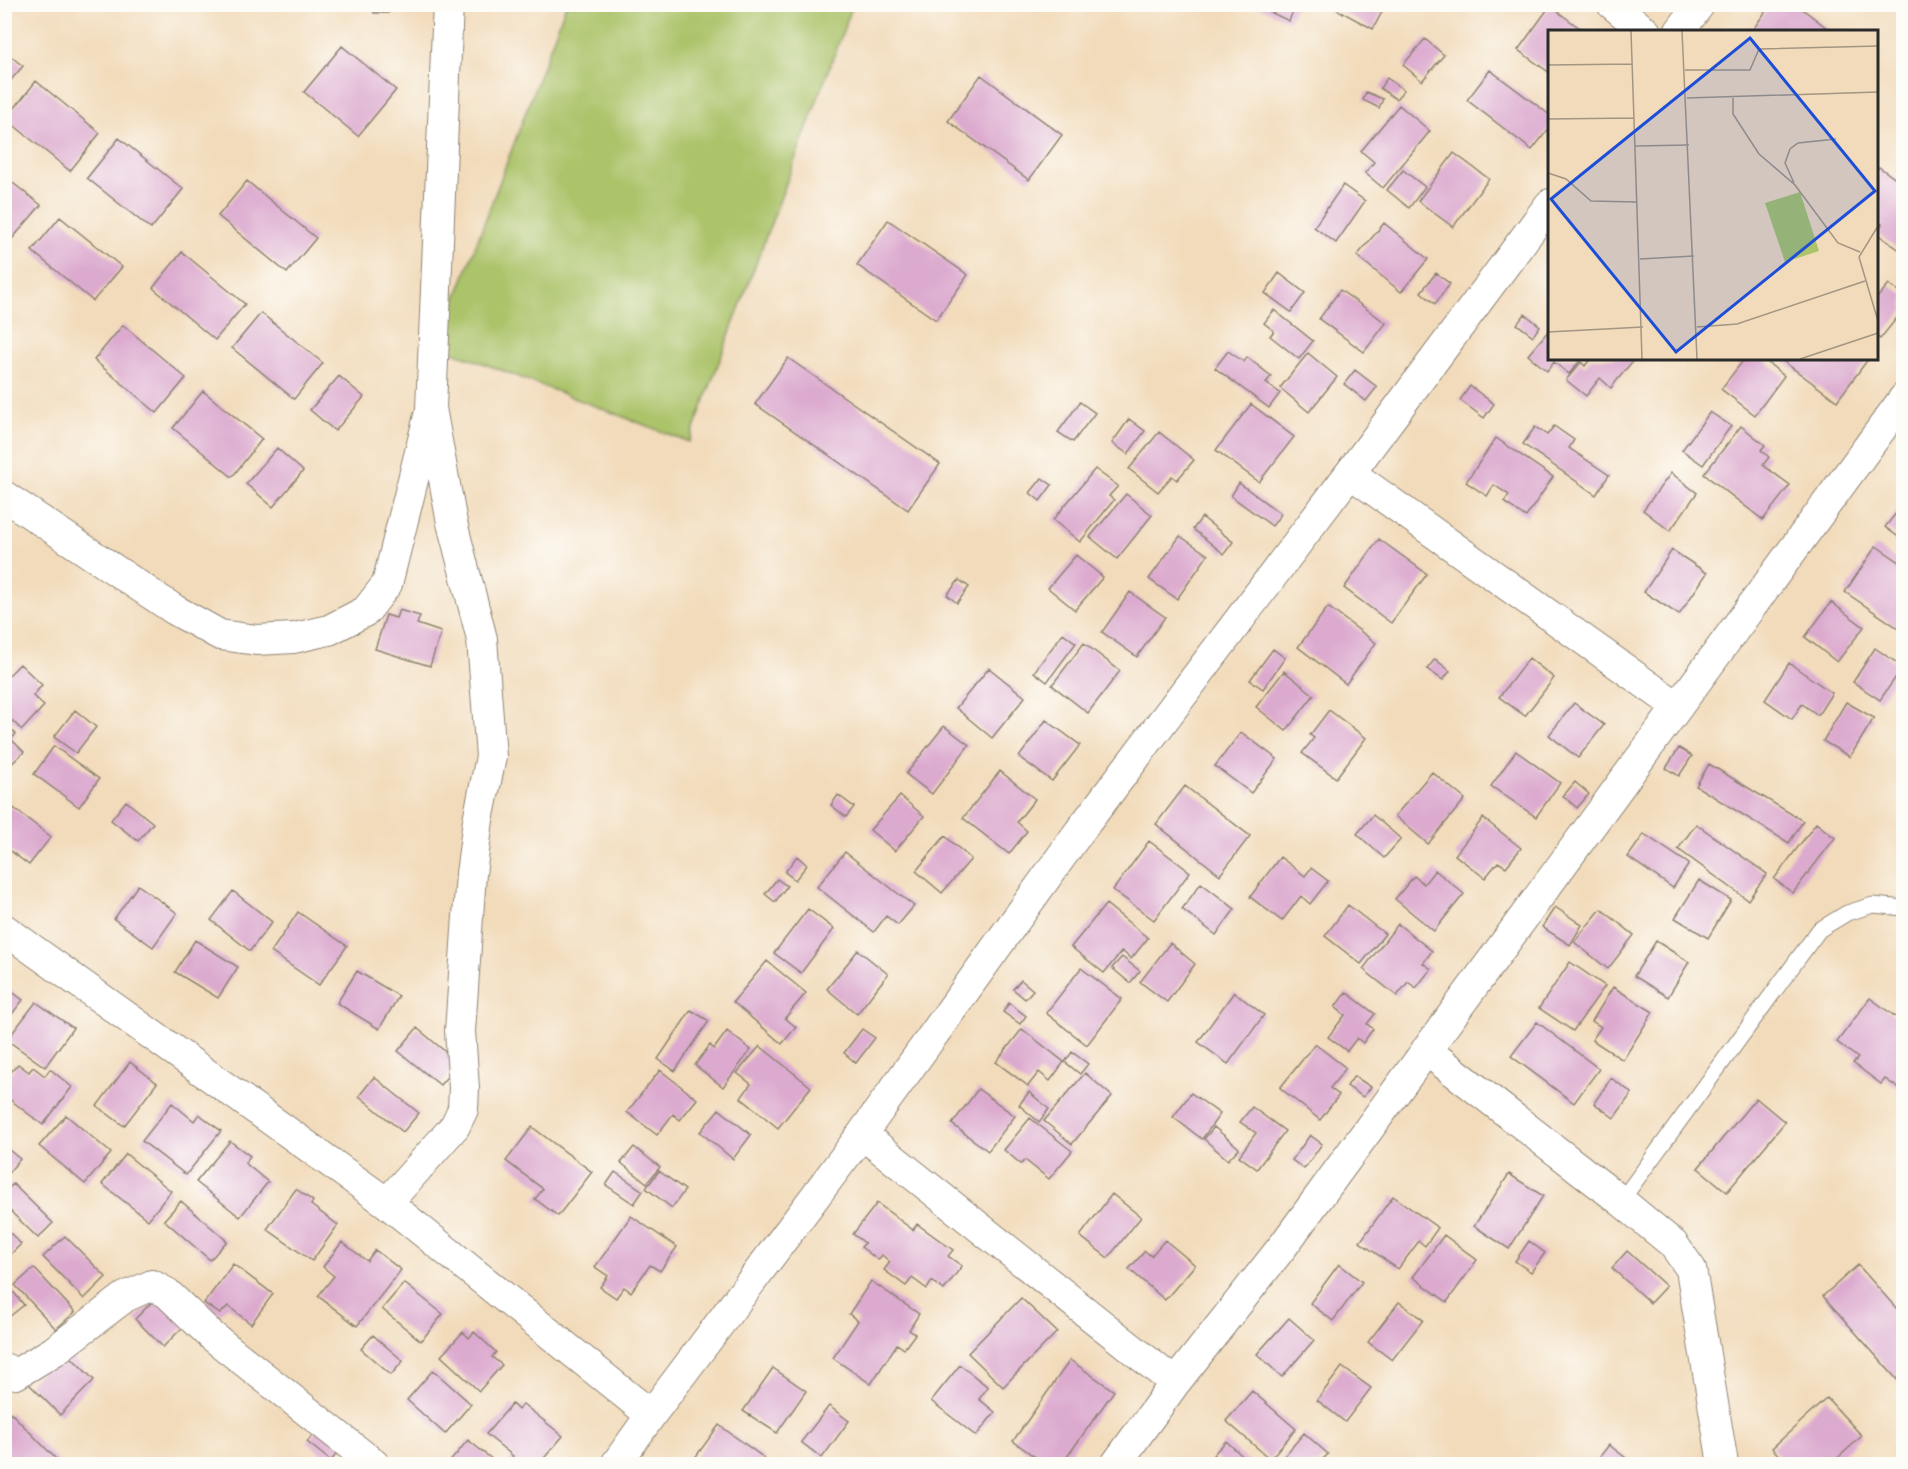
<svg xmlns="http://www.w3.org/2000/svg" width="1908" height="1469" viewBox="0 0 1908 1469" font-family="Kalam,sans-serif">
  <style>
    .green { fill: #abc369; stroke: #6b774a; stroke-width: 1.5 }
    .building { fill: #dcaacf }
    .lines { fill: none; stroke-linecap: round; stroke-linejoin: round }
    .service-casing { stroke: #8e8373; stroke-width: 17 }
    .minor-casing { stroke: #8e8373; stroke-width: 32 }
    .service { stroke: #fff; stroke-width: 15 }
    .minor { stroke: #fff; stroke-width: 30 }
    .inset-road { fill: none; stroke: #a29581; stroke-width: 1.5 }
    .view { fill: #1d4ed8; fill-opacity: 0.15; stroke: #1d4ed8; stroke-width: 3 }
    .inset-edge { fill: none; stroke: #2b2b2b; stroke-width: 3 }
  </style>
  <rect width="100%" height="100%" fill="#fdfcf7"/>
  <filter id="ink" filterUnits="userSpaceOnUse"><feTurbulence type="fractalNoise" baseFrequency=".0167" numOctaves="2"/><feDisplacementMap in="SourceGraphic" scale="12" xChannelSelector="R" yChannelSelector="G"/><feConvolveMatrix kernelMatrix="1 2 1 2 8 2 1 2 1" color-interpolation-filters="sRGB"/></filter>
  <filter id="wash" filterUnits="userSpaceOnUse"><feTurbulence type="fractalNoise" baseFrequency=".008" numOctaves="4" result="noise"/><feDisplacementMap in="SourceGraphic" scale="24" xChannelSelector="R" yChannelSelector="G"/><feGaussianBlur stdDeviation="1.35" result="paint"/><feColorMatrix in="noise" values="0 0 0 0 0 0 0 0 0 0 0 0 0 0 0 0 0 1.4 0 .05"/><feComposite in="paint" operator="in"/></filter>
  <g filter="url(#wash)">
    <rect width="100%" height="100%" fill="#f2dbbb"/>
    <path class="green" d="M836 4 851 10 689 442 438 346 566 5Z"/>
    <g id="blocks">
      <path class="building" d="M373 4H388V13H374Z
        M1253 4H1296L1289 21Z
        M1338 4H1386L1373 29 1336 9Z
        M1771 4H1796L1832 32H1751Z
        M1550 6 1585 32H1550V73L1518 50Z
        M1425 39 1444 55 1422 81 1403 65Z
        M342 46 396 90 358 136 304 92Z
        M4 51 23 66 4 88Z
        M1490 70 1550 115V127L1532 150 1467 100Z
        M981 75 1062 135 1029 180 948 121Z
        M1387 78 1404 90 1396 99 1380 88Z
        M36 81 100 133 70 171 6 119Z
        M1366 92 1383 99 1379 108 1363 100Z
        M1399 105 1430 131 1383 188 1365 173 1374 162 1361 151Z
        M119 138 183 189 151 229 87 178Z
        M1454 153 1489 179 1453 227 1418 201Z
        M1879 167 1904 185V253L1876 233 1882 224 1876 220V170Z
        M1403 170 1425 187 1409 208 1387 190Z
        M4 176 41 205 12 239 4 233Z
        M247 181 316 238 287 273 218 216Z
        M1343 185 1365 201 1336 243 1314 227Z
        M60 217 122 267 93 301 32 251Z
        M888 220 968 275 936 320 857 265Z
        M1384 223 1428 259 1401 292 1357 256Z
        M182 252 245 304 215 340 153 288Z
        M1279 273 1305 293 1291 312 1265 293Z
        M1436 273 1450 284 1435 304 1421 292Z
        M1889 284 1904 295V309L1880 339 1876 336V299Z
        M1340 290 1386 323 1364 352 1319 319Z
        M1274 310 1313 341 1299 359 1270 336 1274 331 1264 323Z
        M261 313 323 363 294 399 232 348Z
        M1525 314 1540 326 1533 336 1517 324Z
        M123 325 186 378 157 413 94 360Z
        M1550 329V358H1582L1569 374 1554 362 1547 371 1528 355Z
        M1228 351 1244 362 1247 357 1271 376 1266 383 1280 393 1269 408 1215 368Z
        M1308 353 1337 377 1309 412 1280 388Z
        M788 358 940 464 908 510 755 404Z
        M1591 358H1635L1611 388 1600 378 1586 396 1566 380 1581 362 1585 366Z
        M1745 358H1762L1784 376 1755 415 1721 389Z
        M1785 358H1869L1837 401 1783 361Z
        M1355 370 1377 387 1366 401 1344 384Z
        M339 376 364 397 335 431 310 410Z
        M1470 386 1494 404 1484 418 1460 400Z
        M203 391 262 439 232 477 173 428Z
        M1080 402 1095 413 1073 442 1058 432Z
        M1251 404 1294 437 1259 482 1216 450Z
        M1710 412 1731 426 1703 465 1682 450Z
        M1129 419 1145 431 1128 454 1112 443Z
        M1554 426 1574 440 1569 448 1609 475 1596 495 1523 444 1535 427 1547 435Z
        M1741 426 1765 445 1761 450 1769 457 1763 465 1790 485 1763 520 1704 474Z
        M1159 432 1194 460 1177 480 1172 476 1158 492 1129 469Z
        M1496 438 1553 477 1526 517 1504 502 1509 495 1494 485 1487 496 1466 482Z
        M277 448 303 471 273 507 246 484Z
        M1095 469 1118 486 1109 496 1114 500 1080 542 1053 520Z
        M1671 473 1697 493 1670 531 1643 510Z
        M1042 478 1052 485 1040 501 1030 493Z
        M1239 483 1281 514 1272 526 1231 496Z
        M1126 494 1152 515 1117 559 1090 537Z
        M1904 503V541L1885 527Z
        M1202 517 1233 542 1224 554 1193 529Z
        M1180 536 1208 555 1177 599 1149 579Z
        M1379 539 1427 574 1391 623 1344 588Z
        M1876 546 1904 565V632L1845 592Z
        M1672 550 1707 573 1679 615 1644 592Z
        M1076 555 1103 577 1075 610 1048 588Z
        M959 580 969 587 957 603 947 595Z
        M1130 592 1165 617 1137 657 1102 632Z
        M1831 602 1864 627 1837 662 1805 637Z
        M1328 607 1376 643 1346 684 1298 647Z
        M399 610 420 616 417 624 441 632 430 666 375 649 386 615 396 618Z
        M1063 633 1076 643 1047 682 1034 672Z
        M1084 643 1120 671 1088 713 1052 685Z
        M1875 648 1903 667 1880 700 1853 682Z
        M1273 649 1285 658 1263 689 1250 680Z
        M1529 658 1554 678 1525 716 1499 697Z
        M1435 659 1450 671 1443 680 1427 669Z
        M1789 663 1832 693 1818 715 1802 704 1792 719 1765 700Z
        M20 664 42 685 33 696 44 706 22 730 4 713V680Z
        M989 668 1025 697 992 738 956 708Z
        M1284 671 1314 695 1286 731 1256 707Z
        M1846 702 1874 718 1850 757 1823 741Z
        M1574 703 1604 725 1578 758 1549 735Z
        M75 710 96 727 76 753 54 737Z
        M1329 710 1366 738 1336 778 1302 753 1314 738 1310 735Z
        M1046 720 1080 745 1052 781 1019 757Z
        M4 722 16 734 11 739 24 752 4 771Z
        M944 726 969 745 932 794 906 774Z
        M1241 732 1277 759 1251 793 1215 766Z
        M54 746 99 779 79 807 34 774Z
        M1679 748 1692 756 1679 776 1666 768Z
        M1516 751 1560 783 1536 817 1491 786Z
        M1709 764 1803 821 1789 843 1696 786Z
        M1000 771 1035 799 1017 822 1027 831 1009 854 963 818Z
        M1432 772 1465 799 1428 844 1395 816Z
        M1575 782 1589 794 1577 808 1563 796Z
        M1185 786 1250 836 1220 875 1156 824Z
        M838 795 854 807 846 817 831 805Z
        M900 796 924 816 895 851 870 830Z
        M126 801 153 823 138 841 111 820Z
        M11 806 51 837 29 865 4 846V815Z
        M1373 815 1401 839 1384 858 1357 834Z
        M1483 818 1521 848 1506 867 1498 862 1485 878 1455 855Z
        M1816 823 1835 838 1793 893 1774 879Z
        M1696 824 1767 874 1748 900 1678 849Z
        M1644 834 1689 864 1673 888 1628 857Z
        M945 836 971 859 942 893 916 871Z
        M1149 841 1190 872 1154 920 1113 890Z
        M845 852 914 906 898 925 886 916 874 932 817 887Z
        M797 856 807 865 795 880 785 872Z
        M1280 857 1305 876 1311 868 1328 881 1310 904 1301 896 1282 921 1250 897Z
        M1435 870 1464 894 1434 931 1395 899 1414 876 1424 884Z
        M777 879 787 886 775 902 765 894Z
        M1699 880 1731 900 1708 938 1675 918Z
        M1201 883 1235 909 1216 935 1182 909Z
        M138 885 177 913 153 947 114 919Z
        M233 891 272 922 250 951 211 920Z
        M1106 904 1148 938 1131 959 1122 951 1104 973 1071 947Z
        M1348 905 1385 934 1361 964 1325 936Z
        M1555 907 1582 925 1570 945 1542 927Z
        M808 909 834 929 801 973 774 953Z
        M1601 909 1634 935 1608 969 1574 942Z
        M298 912 347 946 319 985 271 952Z
        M1398 924 1432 951 1423 963 1431 969 1416 988 1408 982 1397 996 1363 969Z
        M195 940 238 967 218 998 175 972Z
        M1656 941 1689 962 1668 997 1634 976Z
        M1170 943 1195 964 1167 1002 1140 982Z
        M858 950 888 974 857 1014 827 989Z
        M1122 957 1140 971 1130 983 1112 968Z
        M767 961 806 993 785 1018 796 1027 782 1044 733 1002Z
        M1570 962 1605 986 1573 1031 1539 1008Z
        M1081 968 1122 999 1087 1045 1046 1013Z
        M357 971 399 996 379 1029 337 1003Z
        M1021 980 1033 990 1025 999 1013 989Z
        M4 986 23 1000 4 1024Z
        M1613 987 1653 1012 1623 1060 1592 1040 1601 1027 1592 1021Z
        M1234 992 1264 1015 1228 1064 1198 1042Z
        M1346 992 1375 1014 1367 1024 1373 1029 1363 1043 1357 1038 1347 1051 1328 1037 1345 1015 1335 1007Z
        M1870 998 1904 1023V1092L1885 1079 1881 1084 1853 1063 1858 1058 1837 1042Z
        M36 1002 73 1028 45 1067 7 1040Z
        M1009 1003 1026 1016 1020 1024 1003 1012Z
        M691 1010 709 1021 675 1071 658 1059Z
        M1537 1022 1599 1069 1574 1103 1511 1056Z
        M417 1028 459 1063 440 1085 398 1051Z
        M862 1029 875 1038 856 1063 844 1053Z
        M1022 1029 1064 1062 1050 1081 1039 1072 1028 1086 996 1062Z
        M727 1031 751 1050 723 1087 695 1065 710 1045 714 1049Z
        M1315 1044 1346 1068 1330 1088 1339 1095 1320 1120 1280 1088Z
        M760 1046 811 1087 778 1128 741 1098 751 1084 737 1073Z
        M1072 1052 1088 1064 1080 1074 1065 1062Z
        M130 1062 157 1083 124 1126 97 1106Z
        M18 1064 29 1072 33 1067 45 1076 50 1069 72 1087 43 1125 4 1095V1080Z
        M660 1070 697 1099 680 1120 673 1114 657 1135 627 1112Z
        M1085 1073 1112 1096 1072 1144 1044 1121Z
        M1354 1076 1371 1087 1363 1097 1347 1086Z
        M374 1077 419 1113 403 1132 359 1096Z
        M1611 1078 1632 1093 1614 1118 1594 1103Z
        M978 1089 1015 1116 988 1151 952 1124Z
        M1029 1092 1049 1109 1039 1122 1019 1105Z
        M1191 1093 1220 1114 1202 1139 1173 1117Z
        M1756 1098 1785 1122 1727 1192 1698 1168Z
        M172 1103 194 1121 199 1114 221 1131 186 1175 142 1141Z
        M1252 1107 1285 1131 1257 1169 1239 1156 1256 1133 1240 1122Z
        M719 1109 751 1135 733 1159 700 1132Z
        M66 1115 111 1153 85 1184 39 1146Z
        M1030 1118 1072 1151 1049 1179 1025 1160 1021 1164 1004 1150Z
        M532 1127 592 1172 558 1216 535 1199 543 1189 506 1161Z
        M1214 1127 1239 1148 1228 1160 1204 1139Z
        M1310 1135 1322 1144 1304 1169 1292 1160Z
        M230 1141 250 1156 245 1163 268 1182 240 1217 196 1182Z
        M4 1146 20 1159 4 1178Z
        M634 1147 660 1167 647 1183 621 1163Z
        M126 1154 171 1191 148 1220 102 1184Z
        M659 1171 685 1190 672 1208 646 1188Z
        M615 1172 643 1191 634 1204 606 1185Z
        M1509 1174 1543 1196 1509 1249 1474 1226Z
        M13 1184 53 1223 38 1238 4 1205V1193Z
        M296 1189 313 1201 311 1205 338 1225 312 1261 267 1229Z
        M1112 1194 1141 1217 1108 1258 1080 1236Z
        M1393 1196 1438 1228 1425 1246 1419 1241 1398 1269 1360 1242Z
        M181 1201 227 1241 210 1260 164 1220Z
        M877 1203 913 1230 917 1224 953 1250 948 1256 962 1266 944 1290 932 1281 927 1289 912 1278 906 1286 884 1270 890 1262 882 1255 878 1260 861 1247 865 1243 853 1234Z
        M631 1216 677 1247 660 1271 650 1265 631 1292 624 1287 616 1298 600 1287 608 1276 595 1267Z
        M4 1227 21 1244 4 1261Z
        M1444 1235 1477 1260 1447 1302 1413 1277Z
        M65 1236 106 1277 84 1299 43 1257Z
        M1165 1240 1195 1265 1165 1300 1129 1269 1145 1251 1151 1256Z
        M1529 1241 1545 1253 1531 1272 1515 1261Z
        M342 1242 367 1261 375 1250 401 1270 357 1326 318 1296 334 1276 323 1267Z
        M1627 1251 1666 1286 1650 1303 1612 1268Z
        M233 1264 273 1294 251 1324 228 1306 220 1314 204 1303Z
        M1339 1264 1362 1282 1333 1321 1310 1303Z
        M1858 1265 1904 1317V1382L1901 1384 1823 1296Z
        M34 1268 75 1312 56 1329 15 1285Z
        M871 1281 919 1314 909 1330 915 1334 904 1349 897 1344 871 1384 833 1358 858 1321 849 1314Z
        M6 1283 24 1305 4 1321V1284Z
        M404 1283 443 1314 421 1341 382 1309Z
        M160 1294 188 1322 163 1347 135 1319Z
        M1021 1298 1057 1332 1003 1387 968 1353Z
        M1399 1302 1423 1320 1392 1360 1368 1342Z
        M1289 1318 1314 1340 1282 1377 1257 1354Z
        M463 1332 469 1338 474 1332 496 1352 492 1357 502 1365 479 1391 441 1356Z
        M373 1335 403 1361 391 1375 361 1349Z
        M63 1349 94 1380 60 1415 29 1384Z
        M1070 1360 1114 1391 1062 1464H1045L1013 1441Z
        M960 1365 988 1387 979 1399 995 1412 976 1436 931 1401Z
        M1342 1367 1371 1388 1345 1422 1317 1400Z
        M773 1368 806 1391 777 1433 743 1411Z
        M433 1370 471 1404 445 1434 407 1400Z
        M1252 1391 1296 1429 1270 1459 1226 1421Z
        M1827 1398 1862 1436 1831 1464H1787L1772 1448Z
        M512 1404 518 1410 523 1404 563 1436 539 1464H506L513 1456 486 1434Z
        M829 1406 849 1421 822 1458 801 1442Z
        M10 1412 61 1464H4V1418Z
        M719 1425 764 1458 759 1464H694L691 1463Z
        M318 1429 342 1447 331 1461 307 1442Z
        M1304 1433 1328 1454 1318 1464H1282L1279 1462Z
        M468 1440 493 1460 489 1464H448Z
        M1226 1441 1251 1464H1224L1213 1455Z
        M1609 1445 1634 1464H1594Z"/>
    </g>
  </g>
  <g filter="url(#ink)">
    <use href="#blocks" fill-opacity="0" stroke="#8e8373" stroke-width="1.5"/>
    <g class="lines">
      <g class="service-casing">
        <path id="service" d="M1621 1201 1819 930 1847 913 1873 905 1904 908"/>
      </g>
      <g class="minor-casing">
        <path id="minor" d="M1612 4 1646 32
          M1679 32 1700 4
          M1350 473 1678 707
          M4 496 175 610 220 635 257 640 294 638 329 630 366 611 387 584 429 416
          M4 929 387 1203 651 1415
          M1426 1050 1621 1201 1673 1244 1691 1269 1723 1464
          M862 1134 1175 1383
          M387 1203 455 1126 463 1109 464 1088 460 1031 471 874 478 820 491 757 482 639 452 523 431 408 448 4
          M4 1368 16 1374 54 1351 125 1297 152 1285 167 1293 212 1336 374 1464
          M616 1464 651 1415 862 1134 1079 832 1350 473 1550 204
          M1116 1464 1175 1383 1283 1246 1904 398"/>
      </g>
      <use href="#service" class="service"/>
      <use href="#minor" class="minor"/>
    </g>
  </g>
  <g transform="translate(1548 30)">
    <rect width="330" height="330" fill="#f2dbbb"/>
    <path d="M252 162 271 221 237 232 217 173Z" fill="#abc369"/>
    <path class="inset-road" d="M83 1 94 329M134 1 149 329M0 35 84 34M137 40H202L211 19 330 16M139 68 330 62M185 68V84L211 124 247 155 290 213 312 222M0 89 86 88M87 116 141 115M0 143 18 149 43 171 89 172M246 153 237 133 242 119 250 113 288 109M330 196 311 227 330 291M92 229 146 226M149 297 189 294 317 251M0 302 95 297M252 329 330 303"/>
    <path class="view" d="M202 8 327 161 128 322 3 169Z"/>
    <rect width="330" height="330" class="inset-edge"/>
  </g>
  <rect width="1908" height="1469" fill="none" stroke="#fdfcf7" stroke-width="24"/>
</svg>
